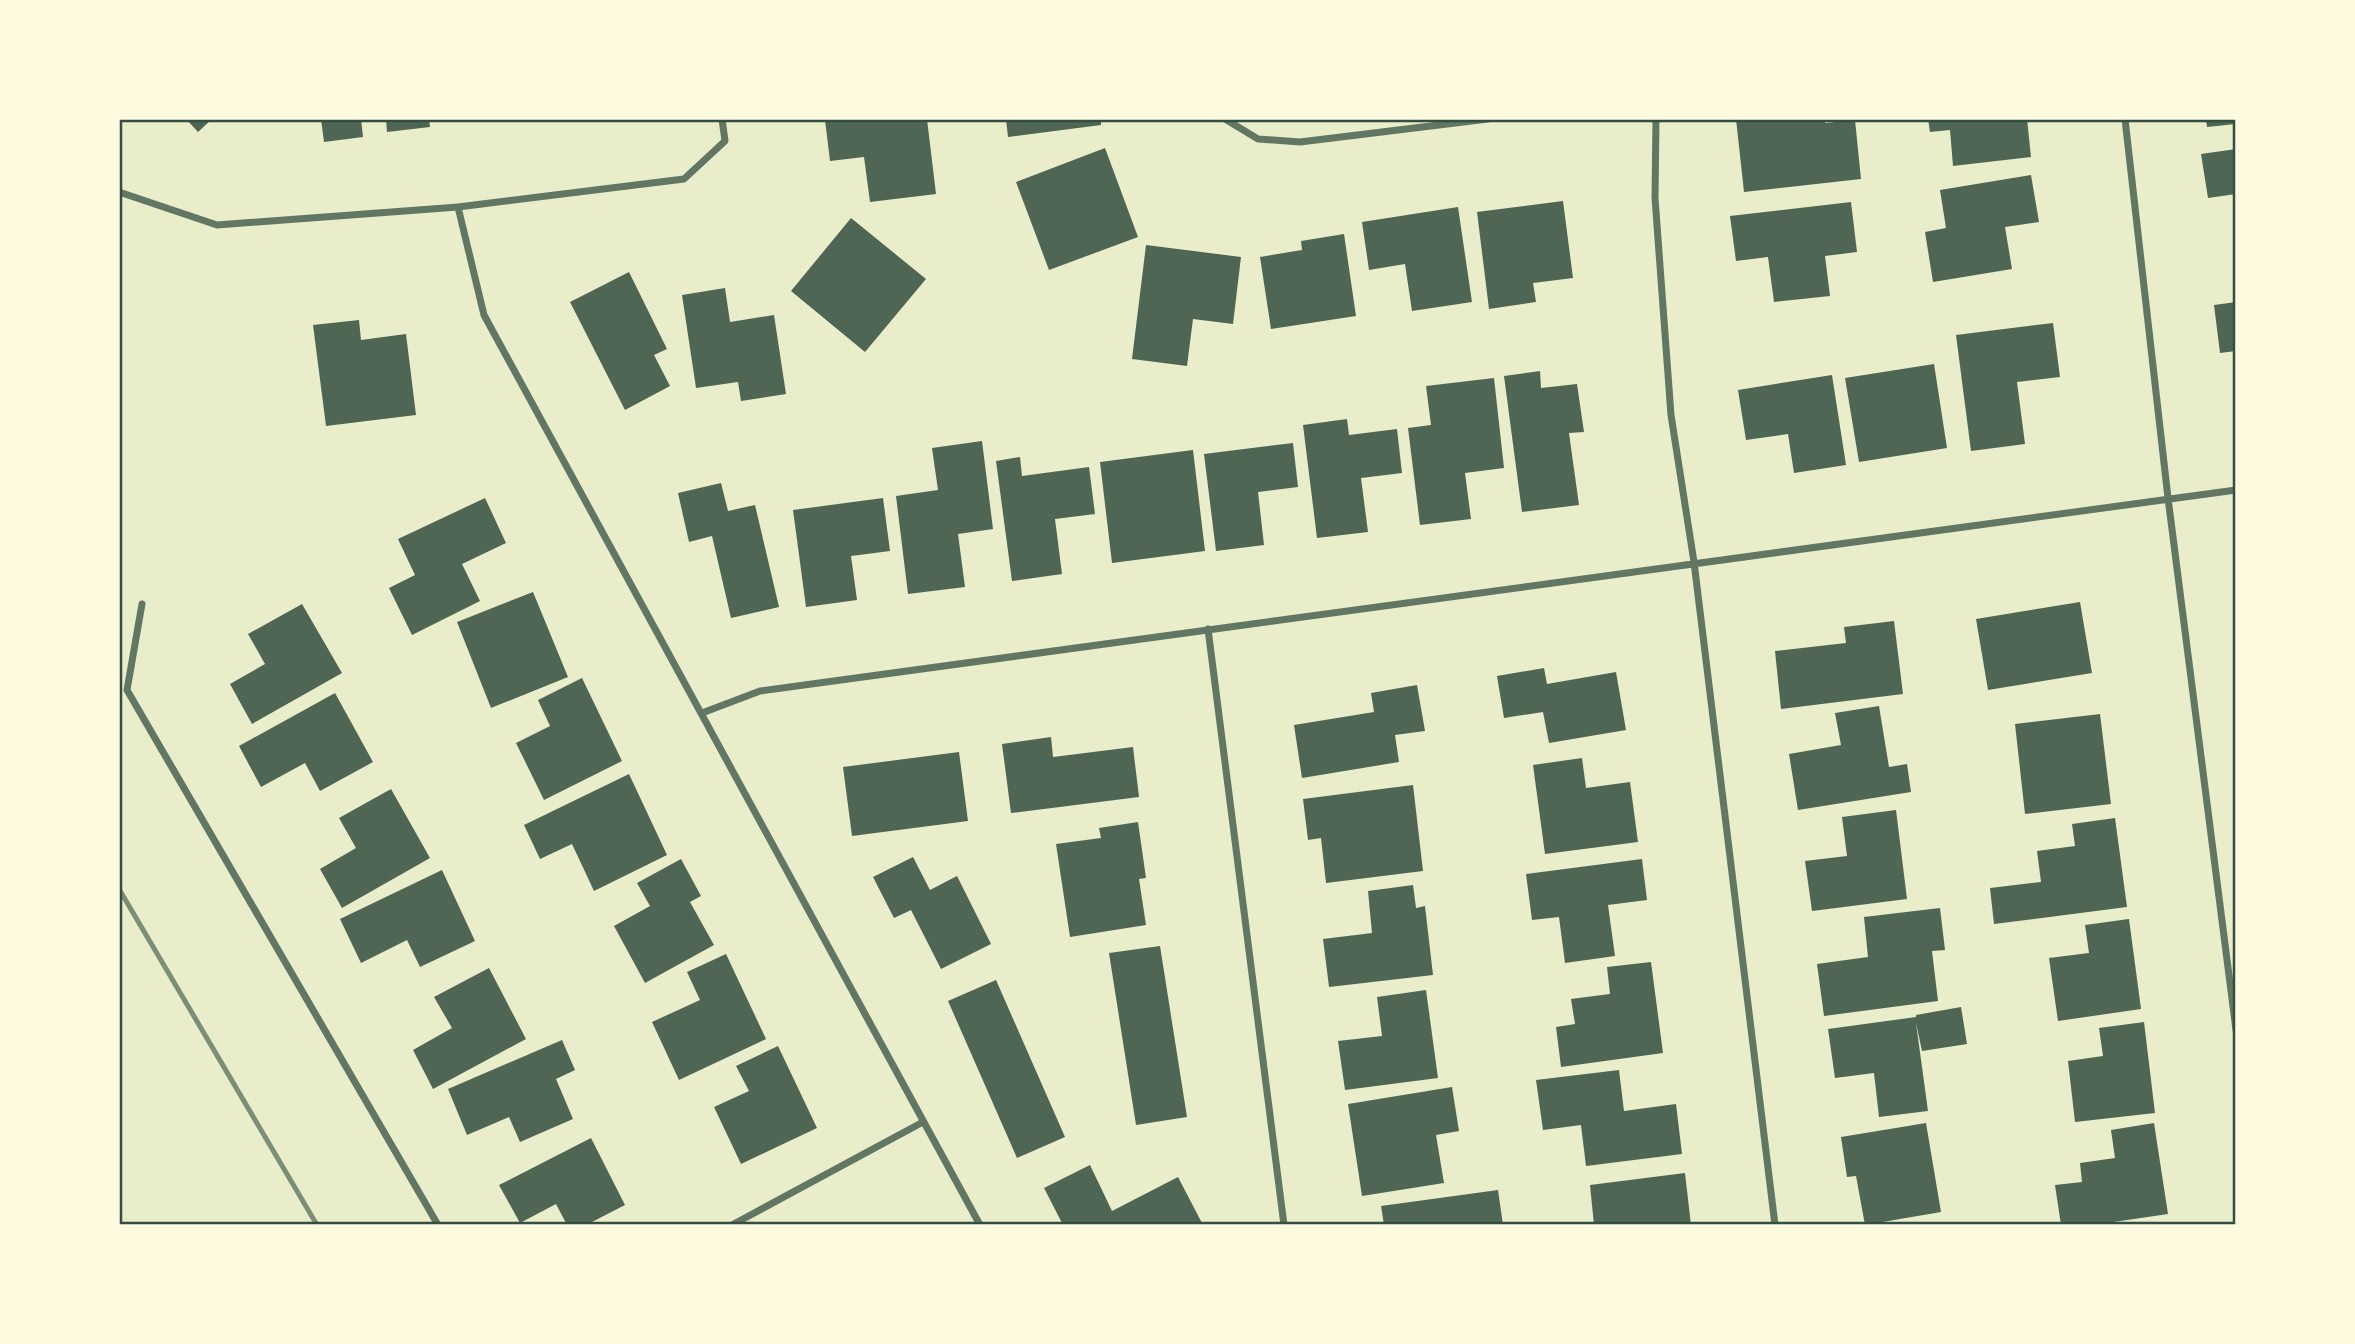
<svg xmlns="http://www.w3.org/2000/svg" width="2355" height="1344" viewBox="0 0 2355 1344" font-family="Karla,sans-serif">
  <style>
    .building { fill: #4f6655 }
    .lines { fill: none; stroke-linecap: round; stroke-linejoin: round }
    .minor { stroke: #617663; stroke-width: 7 }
    .rail { stroke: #7c8e77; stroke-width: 5 }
    .neatline { fill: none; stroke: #344e41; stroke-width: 2.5 }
  </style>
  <rect width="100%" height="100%" fill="#e9edc9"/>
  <path class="building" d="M186 119H212L198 132Z
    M321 119H361L363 137 324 142Z
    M386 119H429L430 127 387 132Z
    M927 119 936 194 870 202 864 157 830 161 825 120Z
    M1006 119H1101V125L1008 137Z
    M1736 119H1825V123L1855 120 1861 179 1744 192Z
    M1928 119H2027L2031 157 1953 166 1950 130 1930 132Z
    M2206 119H2236V124L2207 127Z
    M1105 148 1138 237 1049 270 1016 182Z
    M2236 149V194L2208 198 2201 154Z
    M2031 175 2039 222 2005 227 2012 269 1933 282 1925 232 1946 228 1940 190Z
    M1563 201 1573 278 1533 283 1536 302 1489 309 1477 212Z
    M1851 202 1857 252 1825 256 1830 296 1774 302 1768 257 1736 261 1730 216Z
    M1458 207 1472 302 1412 311 1405 264 1369 270 1362 222Z
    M851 218 926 279 865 352 791 291Z
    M1344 234 1356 316 1271 329 1260 257 1302 250 1301 241Z
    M1146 245 1241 257 1233 324 1193 319 1187 366 1132 359Z
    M629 272 667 349 654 355 670 386 625 410 570 302Z
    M725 288 730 322 774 315 786 394 741 401 738 382 696 388 682 295Z
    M2236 302V351L2220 353 2214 305Z
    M359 320 361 340 406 334 416 415 326 426 313 325Z
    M2053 323 2060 377 2017 382 2025 444 1971 451 1956 335Z
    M1934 364 1947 448 1859 462 1845 378Z
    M1540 371 1541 388 1577 384 1584 432 1569 433 1579 505 1522 512 1504 376Z
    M1832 375 1846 465 1794 473 1788 434 1746 440 1738 390Z
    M1494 378 1504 468 1465 473 1471 519 1420 525 1408 428 1431 425 1426 386Z
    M1347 419 1349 435 1397 429 1402 473 1361 478 1368 532 1317 538 1303 425Z
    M982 441 993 529 958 534 965 587 908 594 896 496 938 490 932 448Z
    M1293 443 1298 487 1258 492 1264 545 1216 551 1204 454Z
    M1193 450 1205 551 1112 563 1100 462Z
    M1020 457 1022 476 1089 467 1095 514 1055 519 1062 574 1012 581 996 461Z
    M721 483 728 511 755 505 779 607 731 618 712 536 689 542 678 493Z
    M485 498 506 543 462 564 480 601 412 635 389 588 415 575 398 539Z
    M883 498 890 551 851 556 857 600 806 607 793 510Z
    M533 592 568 677 491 708 457 622Z
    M2080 602 2092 673 1988 690 1976 619Z
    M302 604 342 673 252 724 230 684 265 664 248 634Z
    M1894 621 1903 694 1781 709 1775 651 1846 643 1844 627Z
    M1544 668 1547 684 1616 672 1626 730 1549 743 1543 712 1504 718 1497 676Z
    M582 678 622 761 544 800 516 743 550 726 538 700Z
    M1417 685 1425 731 1395 735 1399 762 1302 778 1294 725 1374 712 1371 693Z
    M335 693 373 762 320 791 305 763 261 787 239 746Z
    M1879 706 1889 767 1907 764 1911 792 1798 810 1789 754 1841 745 1835 713Z
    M2100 714 2111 804 2025 814 2015 724Z
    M1051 737 1053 757 1133 747 1139 797 1011 813 1002 744Z
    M959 752 968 821 852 836 843 767Z
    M1582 758 1586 788 1630 782 1638 842 1545 854 1533 765Z
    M629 774 667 855 594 891 572 844 540 859 524 825Z
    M1413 785 1423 871 1326 883 1321 838 1308 840 1303 799Z
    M391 789 430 858 342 908 320 869 356 848 339 818Z
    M1896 810 1907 899 1812 911 1805 861 1847 856 1842 817Z
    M2115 818 2127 907 1994 924 1990 888 2041 882 2037 851 2075 846 2072 824Z
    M1138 822 1146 878 1139 879 1146 925 1070 937 1056 844 1101 838 1099 828Z
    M913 857 930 890 957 876 991 944 941 969 911 910 894 918 873 877Z
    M681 859 701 896 690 902 714 945 645 983 614 926 650 906 637 883Z
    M1642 859 1647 900 1608 905 1615 956 1565 963 1559 917 1532 920 1526 874Z
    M442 870 475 941 420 967 407 940 361 963 340 919Z
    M1413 885 1416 908 1425 906 1433 975 1329 987 1323 939 1372 933 1368 891Z
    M1940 908 1945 950 1932 951 1938 1001 1824 1016 1817 964 1868 957 1864 917Z
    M2129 919 2141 1009 2058 1021 2049 958 2089 953 2085 925Z
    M1160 946 1187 1117 1136 1125 1109 953Z
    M726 954 766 1039 679 1080 652 1022 700 1000 687 972Z
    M1651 962 1663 1053 1561 1067 1556 1027 1575 1024 1571 999 1610 994 1607 967Z
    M489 968 526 1039 433 1089 413 1050 452 1028 434 997Z
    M996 980 1065 1137 1017 1158 948 1001Z
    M1426 990 1438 1078 1345 1090 1338 1041 1382 1036 1377 997Z
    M1961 1007 1967 1044 1922 1051 1916 1023 1928 1111 1879 1117 1874 1073 1835 1078 1828 1029 1916 1017V1015Z
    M2144 1022 2155 1113 2075 1122 2068 1061 2103 1056 2099 1028Z
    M562 1040 575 1070 556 1079 573 1119 520 1142 509 1117 467 1135 448 1089Z
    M778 1046 817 1128 741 1164 714 1107 749 1091 736 1066Z
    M1619 1070 1624 1111 1676 1104 1682 1154 1586 1166 1581 1125 1543 1130 1536 1080Z
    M1452 1087 1459 1131 1436 1135 1444 1183 1362 1196 1348 1104Z
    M1926 1123 1941 1212 1865 1225 1856 1176 1847 1177 1841 1137Z
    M2154 1123 2168 1214 2093 1225H2061L2055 1185 2082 1182 2080 1163 2115 1158 2111 1130Z
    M591 1138 625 1205 586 1225H567L556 1204 520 1223 499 1185Z
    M1090 1165 1112 1211 1178 1177 1203 1225H1063L1044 1188Z
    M1685 1173 1691 1225H1594L1590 1185Z
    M1498 1190 1503 1225H1384L1381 1206Z"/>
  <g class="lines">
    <path class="minor" d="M1225 119 1258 139 1300 142 1488 119
      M1656 119 1655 198 1671 415 1694 562 1775 1225
      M2125 119 2168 498 2236 1030
      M119 192 217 225 458 207 684 179 725 141 722 119
      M458 207 484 315 980 1225
      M142 604 127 690 438 1225
      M1208 629 1284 1225
      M702 713 760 691 2236 490
      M732 1225 923 1122"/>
    <path class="rail" d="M119 889 317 1225"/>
  </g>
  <rect width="2355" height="1344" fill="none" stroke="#fefae0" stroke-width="242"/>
  <rect x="121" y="121" width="2113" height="1102" class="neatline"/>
</svg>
